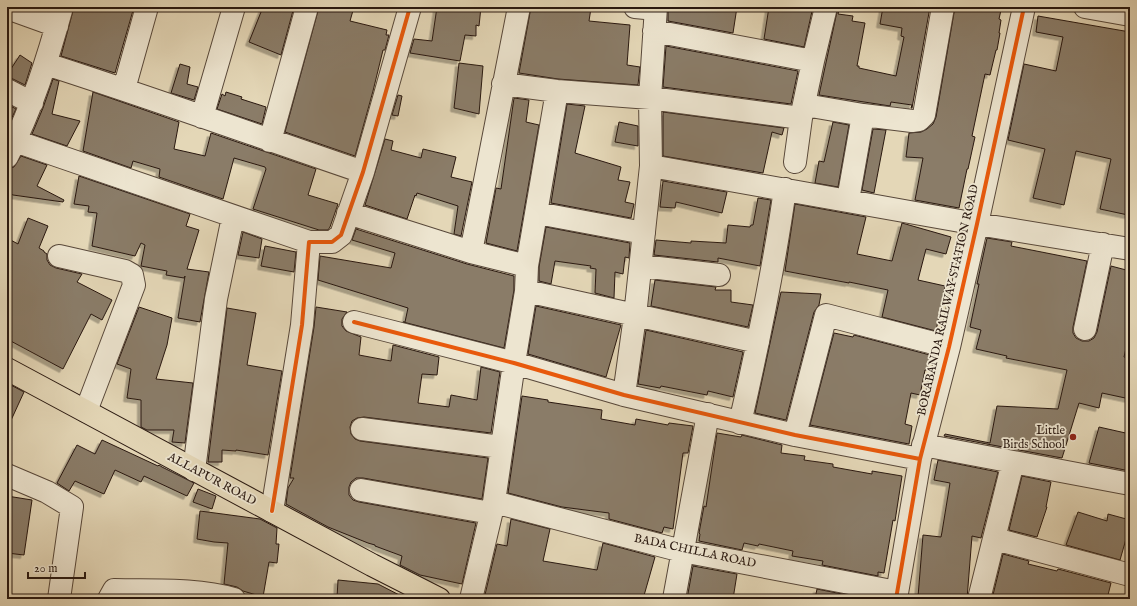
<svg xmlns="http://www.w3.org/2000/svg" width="1137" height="606" viewBox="0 0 1137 606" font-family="'IM FELL English',serif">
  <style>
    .building { fill: #8a7b67; stroke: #291810; filter: url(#shadow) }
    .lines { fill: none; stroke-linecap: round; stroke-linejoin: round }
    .minor-casing { stroke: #58483a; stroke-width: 24 }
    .major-casing { stroke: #291810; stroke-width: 24 }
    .minor { stroke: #ede5d0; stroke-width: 22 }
    .major { stroke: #e4d7b7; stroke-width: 22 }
    .cycleway-casing { stroke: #ede5d0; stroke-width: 6 }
    .cycleway { stroke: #e8590c; stroke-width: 4 }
    .poi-dot { fill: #8f2418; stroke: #ede5d0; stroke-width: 1.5 }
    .labels { text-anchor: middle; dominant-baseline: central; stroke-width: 3.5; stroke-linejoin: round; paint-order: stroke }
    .street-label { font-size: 12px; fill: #291810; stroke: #ede5d0 }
    .poi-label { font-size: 12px; fill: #291810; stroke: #ede5d0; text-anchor: end }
  </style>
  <defs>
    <filter id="shadow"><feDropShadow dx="-3.5" dy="3.5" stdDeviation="0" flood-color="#0004"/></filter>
  </defs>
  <rect width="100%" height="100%" fill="#e4d7b7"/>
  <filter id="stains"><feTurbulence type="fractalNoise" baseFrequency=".005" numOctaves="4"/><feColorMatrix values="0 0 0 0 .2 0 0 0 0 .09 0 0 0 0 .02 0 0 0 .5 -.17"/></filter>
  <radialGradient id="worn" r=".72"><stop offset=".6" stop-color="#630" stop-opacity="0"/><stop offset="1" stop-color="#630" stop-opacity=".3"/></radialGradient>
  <path class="building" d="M74 7H134L115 73 61 56Z
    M263 7H294L281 55 249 42Z
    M319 7H354L350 21 387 30 386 35H389L385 50H383L373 91 355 156 285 132Z
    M437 7H481L479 26 476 25V36L465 35 460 61 410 53 414 39 432 41Z
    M531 7 591 8 589 21 630 25 627 65 640 67 638 85 558 79 519 73Z
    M668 7H737L733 33 668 21Z
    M769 7H813L804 47 764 39Z
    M838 7H840L838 14 853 16 852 21 865 23 857 66H859V68L896 76 904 37 901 36 902 28 880 24 883 7H930L912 108H911L912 105 891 102 890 106 819 95Z
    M955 7H978L1001 10 999 19 1001 20 999 33H1000L997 50H996L990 75 985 74 972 136 975 137 968 169H967L959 208 915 200 923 158 906 157 909 133 921 132 927 129 933 124 936 117Z
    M1038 16 1130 32V206L1128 215 1100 209 1111 159 1076 151 1064 205 1033 198 1045 149 1008 140 1024 64 1056 71 1063 37 1036 32Z
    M666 46 798 71 791 104 663 87Z
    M20 55 32 63 25 85 13 79 7 78V75Z
    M459 63 483 66 479 114 454 108Z
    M180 64 190 67 187 84 198 87 194 100 171 93Z
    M53 79 59 81 52 114 80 121 67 146 32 134 43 108Z
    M93 92 179 122 174 149 205 156 211 133 316 169 308 195 338 204 330 227 328 230H319L253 209 266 169 265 167 234 158 223 199 159 177 160 169 133 161 131 168 83 151Z
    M226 92 242 97 241 99 266 107 262 124 217 109 222 94 225 96Z
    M398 95 402 96 398 116 392 115Z
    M514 98 529 100 526 122 539 125 517 251 486 243 496 188 501 189Z
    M7 104 16 109 7 128Z
    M567 104 585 106 575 153 621 167 618 180 630 182 625 202 634 204 631 218 551 203Z
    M663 112 784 128 782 135 772 132 763 173 663 156Z
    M619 122 638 126V146L615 142Z
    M833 122 849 125 838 187 815 183 819 161 824 162Z
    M873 129 886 130 874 193 862 190Z
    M385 139 393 141 391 150 421 158 423 149 456 157 451 177 472 182 461 236 454 234 458 206 417 193 416 196 415 195 407 219 365 205Z
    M21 156 47 165 37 186 64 200 63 202 13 195 7 192V169L14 167Z
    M79 176 190 214 186 226 199 230 187 269 209 272 200 322 178 318 185 276 184 278 166 275 167 271 141 266 145 245 141 243 135 256 92 246 97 213 88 212 89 206 74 204Z
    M663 181 727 192 722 213 676 202 675 208 660 207Z
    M758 198 771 200 760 266 718 258V262L654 255 656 240 691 243V241L726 243 728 225 750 227 751 225H753Z
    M795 204 866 217 857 254 892 261 902 223 951 237 946 254 926 249 918 280 945 286 936 331 882 317 888 290 849 282V283L785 271Z
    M28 218 48 226 39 248 44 251V252L47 254V260L50 265 56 268 82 274 77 282 112 300 102 320 91 314 63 369 7 339V238L18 244Z
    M546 227 630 243 629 258 625 257 623 274 615 272 614 298 595 293 596 269 590 268 591 266 555 261 551 284 539 281V267Z
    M356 229 467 264 514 276V290L504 348 403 322H405L408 308 318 280 320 256 391 268 395 253 352 240Z
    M243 232 262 239 259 258 238 255Z
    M987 238 1012 242 1011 246 1087 261 1073 327V333L1076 338 1082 341H1089L1094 338 1097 332 1111 266 1130 271V332L1124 357 1130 358V399L1102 393 1099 408 1079 403 1062 458 944 436 945 434 990 443 997 406 1058 409 1067 370 1006 358 1007 356 976 349 981 330 970 327 979 284H977Z
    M265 246 296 252 294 272 261 266Z
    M655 280 716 287 715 290H731V302L753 305 748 327 651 306Z
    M781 292 821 294 819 305 814 312 786 420 755 413Z
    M536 306 621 325 606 377 528 354Z
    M139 307 172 318 167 345 156 379 193 383 185 443 172 442 174 430H147L141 427V400L127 398 131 369 117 364Z
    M316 307 347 312 342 319V326L346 331 361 337 359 355 391 361 393 345 439 357 437 375 422 374 418 403 449 407 451 395 477 400 481 367 500 372 491 433 364 417 357 418 352 421 350 427 351 434 355 439 360 441 488 458 482 499 363 478H356L351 482 349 487V495L353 500 359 502 476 523 462 584 420 575 400 565 402 556 375 546V545L368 543 328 527 286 504 288 488 294 478H290L314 327Z
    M227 308 256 313 247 365 282 371 268 455 236 450V451L222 450V462H208Z
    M646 330 743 352 733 397 708 391 707 395 661 386 660 388 638 384Z
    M834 333 853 337 854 335 930 355 927 370H925L920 395 911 393 905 424 912 426 909 444 810 425Z
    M7 383 24 392 7 429Z
    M522 396 548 400V402L602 410 601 419 635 425 636 419 668 425 669 423 693 426 688 453H683L673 529 664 527 662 533 609 519V513L562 507 508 493Z
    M1099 427 1130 434V471L1089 463Z
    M717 433 741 437 742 435 782 445 781 453 805 456 804 460 833 464V467L872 474V471L902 476 895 521 893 520 884 573 878 572V576L822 565 823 561 792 556 793 551 759 544 758 546 744 543 742 550 699 541 700 534 699 533 704 506 706 507Z
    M102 440 158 466 159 465 162 467 194 483 187 496 144 476 141 482 115 470 104 494 75 481 69 491 57 483 77 445 95 454Z
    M938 460 998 472 981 538 972 536 967 599H939L918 597 923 535 941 537 942 532 950 483 934 480Z
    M1022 476 1051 482 1046 507H1047L1037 537 1009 530Z
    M198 489 216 496 212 509 193 502Z
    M7 496 32 500 24 555 7 553Z
    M200 511 260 519 277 528 276 544H279L277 563 269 562 263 597 243 591 237 587 224 584 228 543 214 542 197 539Z
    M1078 512 1107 521 1108 514 1130 520V525L1120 560 1066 545Z
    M511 519 550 529 543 561 597 570 603 543 655 557 643 599H484L497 544 507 546Z
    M1003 554 1029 561 1028 564 1057 571 1058 569 1111 583 1107 599H992Z
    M693 566 737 574 733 599H687Z
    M338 580 378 584 407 599 337 598Z
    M817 589 867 599H815Z"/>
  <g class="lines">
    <g class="minor-casing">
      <path id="minor" d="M635 7 656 9
        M1085 7 1130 15
        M7 8 57 26
        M654 31 813 61 801 118 795 162
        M813 61 826 7
        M46 64C152 98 257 136 363 172
        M503 84 557 91 650 98 801 118
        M124 89 147 7
        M7 90 32 103
        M805 105 863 115 912 121 919 120 924 115 943 7
        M202 117 234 7
        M15 141 309 242
        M270 141 307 7
        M7 157C32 109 48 58 62 7
        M651 166 977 224 1130 249
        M848 200 863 115
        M348 213 471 252 527 266
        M537 213 644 233
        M471 252 519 7
        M59 256 125 271 132 275 134 285 86 411
        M641 266 719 275
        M526 291 758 342
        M354 322 514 363 624 395 795 435 920 459
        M1085 329 1103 244
        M624 395 635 316 651 166 650 98 656 7
        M740 423C758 345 774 268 785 189
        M362 429 501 447
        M795 435 826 315 949 347
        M923 445 1130 484
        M194 470 216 299 233 217
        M7 475 47 492 72 507 59 599
        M361 490 491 513
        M494 502 682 551 897 592
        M272 511 302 325 309 242H332L341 235 363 172 410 7
        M995 539 1130 575
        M109 599 114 590C153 591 196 588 234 599
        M471 599 494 502 514 363 526 291 527 266 557 91
        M674 599 708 414
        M896 599 920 459 949 347 977 224 1024 7
        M979 599 1013 462"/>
    </g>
    <g class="major-casing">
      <path id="major" d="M7 369 372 565 439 599"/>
    </g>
    <use href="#minor" class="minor"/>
    <use href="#major" class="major"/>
    <g class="cycleway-casing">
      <path id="cycleway" d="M354 322 514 363 624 395 795 435 920 459
        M272 511 302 325 309 242H332L341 235 363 172 410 7
        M896 599 920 459 949 347 977 224 1024 7"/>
    </g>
    <use href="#cycleway" class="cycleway"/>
  </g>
  <circle class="poi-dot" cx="1073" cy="437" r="4"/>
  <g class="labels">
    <g class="street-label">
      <text transform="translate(948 300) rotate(-77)">BORABANDA RAILWAY STATION ROAD</text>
      <text transform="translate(212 479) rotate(28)">ALLAPUR ROAD</text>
      <text transform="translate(695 551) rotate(12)">BADA CHILLA ROAD</text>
    </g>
    <g class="poi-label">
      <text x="1065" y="430">Little<tspan x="1065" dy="14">Birds School</tspan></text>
    </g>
  </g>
  <rect width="1137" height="606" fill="none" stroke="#e4d7b7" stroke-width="24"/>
  <rect x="8" y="8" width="1121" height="590" fill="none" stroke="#291810" stroke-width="2"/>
  <rect x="12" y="12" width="1113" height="582" fill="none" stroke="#291810"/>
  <path d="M28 572v6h57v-6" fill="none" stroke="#291810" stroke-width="2"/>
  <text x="34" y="572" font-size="12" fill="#291810" stroke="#ede5d0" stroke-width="3" paint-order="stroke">20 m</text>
  <rect width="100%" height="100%" filter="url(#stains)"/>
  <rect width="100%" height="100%" fill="url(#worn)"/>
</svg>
